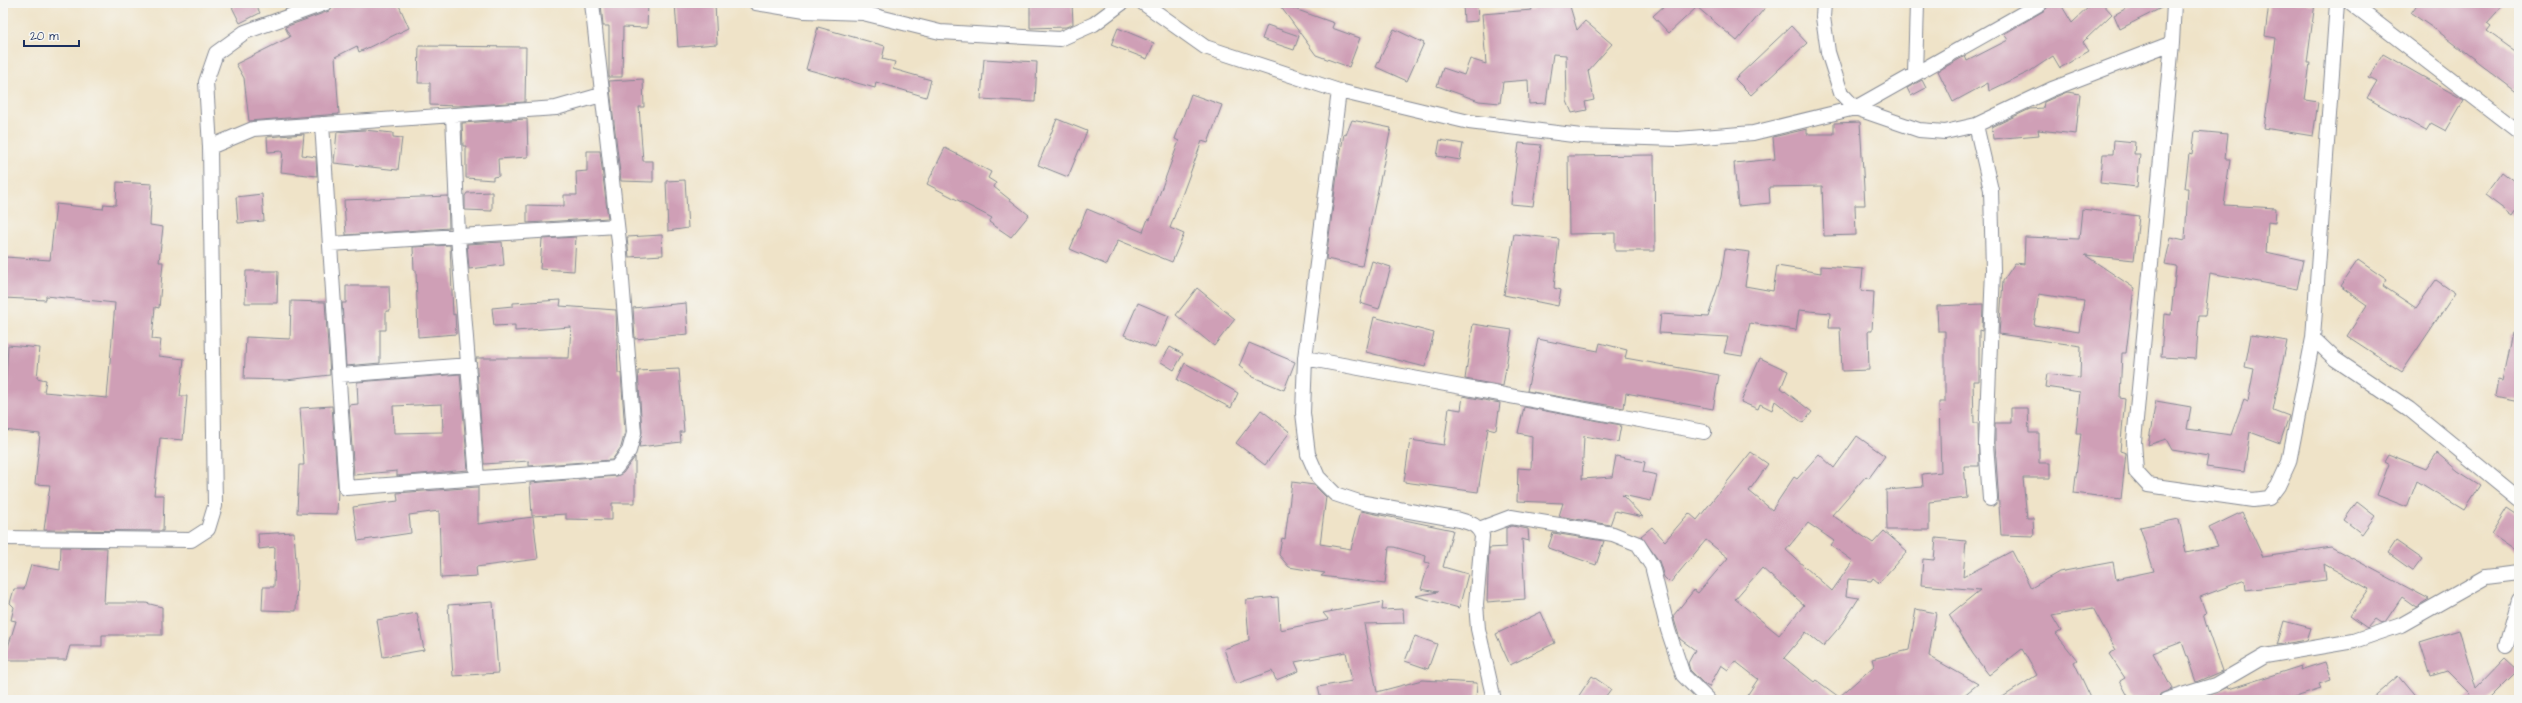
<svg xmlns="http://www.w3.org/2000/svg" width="2522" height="703" viewBox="0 0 2522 703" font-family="'Architects Daughter',sans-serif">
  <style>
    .building { fill: #cf9fb6; fill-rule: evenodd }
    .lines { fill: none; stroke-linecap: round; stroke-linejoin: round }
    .street-casing { stroke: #858993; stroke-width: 16 }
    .street { stroke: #fff; stroke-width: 14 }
  </style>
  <rect width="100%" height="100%" fill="#f6f6f2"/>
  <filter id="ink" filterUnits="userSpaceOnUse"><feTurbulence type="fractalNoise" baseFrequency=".025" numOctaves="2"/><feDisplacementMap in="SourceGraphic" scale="8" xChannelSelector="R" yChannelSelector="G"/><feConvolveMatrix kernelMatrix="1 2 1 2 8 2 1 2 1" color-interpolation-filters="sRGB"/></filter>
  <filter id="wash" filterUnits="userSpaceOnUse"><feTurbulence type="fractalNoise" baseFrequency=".012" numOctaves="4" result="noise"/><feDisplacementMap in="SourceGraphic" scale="16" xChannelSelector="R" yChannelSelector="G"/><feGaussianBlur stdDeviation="0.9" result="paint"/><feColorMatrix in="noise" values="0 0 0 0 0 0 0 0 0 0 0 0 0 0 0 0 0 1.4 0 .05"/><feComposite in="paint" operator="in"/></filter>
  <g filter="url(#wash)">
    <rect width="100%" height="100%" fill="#efe3c8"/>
    <g id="blocks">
      <path class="building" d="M240 3H255L260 13 240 23 232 7Z
        M334 3H398L409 28 359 52 357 46 335 57 339 114 249 121 244 78 236 64 290 37 285 27 329 11Z
        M601 3H648L647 28 623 27 622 77H609V26H603Z
        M675 3H715L717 44 678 47Z
        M1030 3H1072L1073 24 1066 27 1030 28Z
        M1278 3 1334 23 1332 28 1360 38 1349 67 1316 55Z
        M1463 3H1477L1478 21 1464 22Z
        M1530 3H1569L1577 30 1585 21 1612 44 1588 71 1594 100 1585 102 1587 110 1572 113 1567 101 1566 55 1553 54 1546 103 1529 104 1528 80 1503 82 1500 103 1479 101 1437 86 1443 68 1464 75 1470 59 1486 64 1482 14 1532 10Z
        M1667 3H1769L1737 41 1697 7 1669 33 1653 16Z
        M2051 3H2060L2072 23 2093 3H2102L2112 14 2083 42 2089 51 2060 68 2053 56 2029 72 1989 91 1988 83 1953 102 1938 71 1965 56 1967 61 2008 40 2004 34 2045 10Z
        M2136 3H2165V6L2120 29 2114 15Z
        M2269 3H2315L2307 63H2310L2305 100 2318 102 2313 136 2264 128 2276 38 2265 36Z
        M2418 3H2505L2487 23 2491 26 2487 31 2519 54V94L2439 32 2411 13Z
        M1267 25 1299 36 1294 50 1262 39Z
        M1791 26 1807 43 1751 95 1735 79Z
        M818 27 885 46 882 59 895 62 893 69 931 80 926 97 876 82 875 88 806 69Z
        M1118 28 1154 43 1147 59 1111 45Z
        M1394 29 1424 43 1407 81 1376 67Z
        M419 46 526 47 525 102 458 106 430 105V83H418Z
        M2383 54 2464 100 2446 131 2431 123 2426 131 2367 98 2377 81 2369 77Z
        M984 59 1037 62 1035 102 981 99Z
        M643 79 644 107H639L643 161H653V182L621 181 609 81Z
        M1922 80 1926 88 1911 96 1907 88Z
        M2067 92 2080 94 2076 134 2038 130 2039 135 1993 139 1992 127 2030 109 2043 108 2044 102Z
        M1191 94 1222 105 1208 143 1202 141 1170 228 1184 234 1172 262 1118 240 1107 265 1070 249 1087 209 1143 232 1148 219 1150 220 1179 141 1175 139Z
        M527 119 528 157 498 159 499 176 493 177V180L466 178V146H463L462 123Z
        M1057 119 1087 131 1068 177 1038 165Z
        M1352 120 1391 128 1362 266 1326 259 1339 160 1344 134 1346 135Z
        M1860 122 1865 205H1855L1856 235 1824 236 1822 186 1769 187 1770 203 1738 206 1734 163 1775 159 1773 137 1807 129V134H1834V123Z
        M364 130 393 133V137L402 138 398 170 334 163 337 132Z
        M2195 131 2228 134 2225 159H2230L2224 205 2276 208 2275 223 2268 222 2266 252 2303 260 2297 289 2210 273 2205 316H2199L2196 359 2161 357 2164 314 2171 315 2176 266 2165 264 2171 237 2185 240 2188 188H2185L2189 154 2192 155Z
        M304 134 302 155 316 157 317 176 281 172 283 151 268 152 267 137Z
        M1440 140 1463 144 1460 160 1437 156Z
        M2114 140 2135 142 2134 154H2140L2137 187 2100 183 2103 154H2113Z
        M1519 143 1541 145 1533 206 1511 204Z
        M945 148 991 172 988 178 996 183 994 187 1029 215 1011 237 989 222 992 218 927 184Z
        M587 151H600L608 218 527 223V205L564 206V195H577L576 172 587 171Z
        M1654 155 1655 251H1615V233L1569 234 1568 156Z
        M2502 172 2519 185V207L2513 216 2485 195Z
        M685 180 688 228 668 231 666 181Z
        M117 182 152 184 150 225 163 227 159 262H163L159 308 155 307 152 339 161 340 159 356 184 359 180 396H187L183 440 160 438 154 495H164L163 531 44 530 50 485 35 484 40 434 3 430 8 345 40 348 37 378 46 380 44 392 107 398 115 303 46 296V300L3 298 5 257 50 260 56 204 103 209 104 204 116 205Z
        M492 192V211L465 210V196L467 193Z
        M262 194 264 221 238 223 236 197Z
        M448 196 449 228 346 235 344 200Z
        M2082 209 2139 216 2134 260 2085 255 2134 288 2126 353H2122L2120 398 2125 399 2120 451 2126 453 2121 499 2074 493 2081 433H2076L2080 392 2045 387 2047 374 2080 378 2081 346 1999 334 2003 281 2015 263 2024 264 2025 237 2079 239ZM2039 294 2084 301 2079 332 2034 325Z
        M1514 234 1559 239 1554 288 1561 290 1558 306 1504 295Z
        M662 235 663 255 629 257 627 237Z
        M576 237 574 271 540 269 542 239Z
        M502 242 504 265 469 269 467 244Z
        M450 245 453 315 455 314 456 334 418 337 416 270H414L413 247Z
        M1725 249 1750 252 1745 286 1773 291 1777 266 1821 273V266L1863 269 1861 291 1874 292 1872 331H1868L1869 370 1842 371 1840 328H1829L1830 313 1799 310 1796 330 1750 323 1742 356 1724 353 1728 337 1659 333 1661 314 1708 317 1721 277Z
        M2358 260 2387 280 2383 286 2416 308 2436 280 2455 293 2402 372 2347 336 2367 305 2340 286Z
        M1372 261 1391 267 1379 309 1360 303Z
        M246 271H278L277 303H245Z
        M346 286H389L390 311H386V330H380V363L346 366 342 303H346Z
        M1197 288 1235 319 1214 346 1176 315Z
        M561 300 560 306 616 310 618 373H621L625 432 621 447 612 460 529 466V461L484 464 476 358H569L571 327 515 331V325L494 326 492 308 513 306V303Z
        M291 301 325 302 330 375 286 380 244 379 246 337 290 339Z
        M686 303 688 334 635 339 633 308Z
        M1138 303 1169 316 1155 348 1124 335Z
        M1983 304 1982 331 1979 330V381H1973L1974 423H1978L1979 466H1964L1967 498 1929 502V530H1887L1886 490 1923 487 1922 474 1941 472 1939 402H1945V331H1938L1937 306Z
        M1374 317 1434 333 1425 367 1366 352Z
        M1473 324 1512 330 1503 386 1465 379Z
        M2512 333 2519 334V401L2495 396 2498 380 2502 381Z
        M2251 335 2287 341 2273 410 2289 416 2280 443 2250 432 2244 472 2206 467 2208 456 2172 450 2166 439 2148 445 2156 401 2191 407 2187 429 2231 435 2244 399 2248 401 2254 369 2245 367Z
        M1538 339 1598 351 1600 343 1627 350 1625 358 1719 375 1713 409 1626 393 1624 408 1527 391Z
        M1249 343 1295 362 1284 390 1253 377 1239 366Z
        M1170 347 1183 354 1174 370 1161 362Z
        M1760 358 1788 371 1781 388 1812 412 1803 423 1775 401 1772 410 1760 404 1758 409 1741 402Z
        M1185 363 1238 393 1231 408 1177 380Z
        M679 369 684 432H680L681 442 639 447 642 432 638 371Z
        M460 374 468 470 397 476V471L354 475 349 405 358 404 357 382ZM442 404 443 432 394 433 393 406Z
        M1463 396 1500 403 1496 430 1488 428 1478 492 1404 482 1410 440 1444 445 1449 408 1461 410Z
        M332 406 338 490 337 514 297 513 299 465H304L300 408Z
        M1524 407 1621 425 1618 442 1584 436 1582 479 1612 477 1616 456 1645 462 1643 472 1657 475 1651 501 1622 495 1643 517 1615 511 1610 525 1559 516 1563 503 1517 501 1518 468 1531 469 1532 436 1518 433Z
        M2011 408H2028L2029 433H2039V463H2050V478H2023L2027 518H2033L2034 536 2001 535 1995 444V423H2011Z
        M1261 410 1290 432 1265 465 1236 443Z
        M1857 436 1885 456 1869 478 1866 476 1832 515 1873 543 1884 531 1907 551 1879 583 1873 578 1871 581 1848 579 1846 596 1859 598 1843 623 1823 646 1806 632 1784 658 1814 682 1816 680 1839 697 1874 666 1872 659 1909 650 1916 609 1936 613 1929 656 1978 684 1958 700H1744L1758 679 1735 661 1728 670 1721 665 1709 687 1704 684 1690 670 1688 663 1695 650 1680 639 1673 616 1694 590 1698 593 1728 558 1706 540 1670 583 1664 577 1659 561 1641 536 1652 527 1665 541 1689 513 1697 520 1751 452 1768 464 1749 491 1772 510 1794 477 1797 479 1819 454 1834 468ZM1808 523 1834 541 1831 545 1853 561 1832 591 1786 550ZM1762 568 1804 605 1779 635 1735 599Z
        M2437 453 2458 471 2480 485 2464 510 2417 481 2407 507 2377 495 2389 464 2384 461 2388 454 2426 469Z
        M635 457V503H612V520L566 519V514L532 516 530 483 617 476 623 473Z
        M1292 482 1314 485 1326 497 1320 544 1351 549 1361 511 1453 530 1443 567 1468 574 1459 608 1415 596 1438 592 1421 589 1429 563 1425 562 1426 556 1394 547H1389L1385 584 1321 576 1325 573 1289 567 1279 555 1282 538 1285 539Z
        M478 487V524L533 517 538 559 476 567 477 576 441 578 439 511 409 515 411 533 358 541 353 507 398 501 397 493Z
        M2357 502 2375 516 2362 534 2344 520Z
        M2507 508 2519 516V553L2491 534Z
        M2242 512 2263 557 2331 547 2429 599 2416 607 2402 597 2385 622 2381 623 2375 619 2367 628 2350 616 2369 589 2324 564 2326 580 2246 590 2245 580 2200 597 2206 613 2203 614 2208 631 2222 671 2196 682 2182 642 2153 653 2172 689 2160 694 2158 700H2130L2120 681 2125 678 2109 654 2116 650 2093 608 2052 616 2061 631 2056 634 2077 660 2074 662 2092 700H1998L2037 675 2022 649 1989 675 1973 654 1949 615 1980 590 1921 585 1923 559 1934 560 1936 538 1966 541 1963 577 2012 551 2031 588 2059 572 2113 562 2116 579 2154 571 2140 527 2179 519 2186 553 2218 546 2209 528Z
        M1512 526 1528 529 1529 541 1522 539 1525 599 1487 602 1489 548 1506 547V528Z
        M294 532 297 575 296 611 262 610 263 587H274L275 547 259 549 258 534Z
        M1553 533 1604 541 1596 565 1548 548Z
        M2396 541 2422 559 2413 571 2388 553Z
        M61 547 107 548 104 603H146L162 607V635H102V646H70L66 660H4L16 621 11 620 14 607 10 603 14 589H24L31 565 60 570Z
        M1278 597 1280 630 1329 620 1323 613 1383 602 1382 610 1403 609 1404 623 1364 624 1377 692 1422 680 1477 683 1476 700H1321L1318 687 1352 681 1346 652 1295 662 1299 671 1276 680 1272 671 1236 684 1224 649 1249 640 1246 600Z
        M493 602 498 673 453 676 448 605Z
        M1541 612 1555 643 1510 665 1496 634Z
        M417 613 424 650 383 657 377 620Z
        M2284 621 2311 628 2307 640 2277 645Z
        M2459 630 2476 688 2505 658 2518 670 2488 700H2464L2470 694 2447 671 2431 676 2420 642Z
        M1415 636 1437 644 1428 669 1405 661Z
        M2325 662 2331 680 2319 684 2321 689 2286 700H2203L2202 698 2228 687 2229 689 2301 666 2300 670Z
        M1592 676 1611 689 1603 700H1576Z
        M2398 676 2418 700H2370Z"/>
    </g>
  </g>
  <g filter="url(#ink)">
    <use href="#blocks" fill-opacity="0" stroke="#858993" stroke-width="1"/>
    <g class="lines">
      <g class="street-casing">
        <path id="street" d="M756 3 805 11 863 13 940 32 1060 39 1094 24 1122 3
          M1143 3 1205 47 1339 91 1469 122 1581 136 1678 139 1753 133 1855 108 2041 3
          M1824 3 1823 17 1828 52 1841 93 1855 108 1919 130 1945 132 1976 125 2052 89 2172 43
          M2174 3 2172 43 2134 441 2136 472 2148 485 2253 500 2269 498 2278 486 2289 462 2313 338 2337 3
          M2351 3 2519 132
          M1915 74 1917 3
          M1339 91 1305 358 1303 413 1308 454 1318 477 1335 494 1359 502 1460 520C1471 523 1478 525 1482 536L1476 604 1478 629 1494 700
          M453 115 458 236 477 478
          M322 124 346 488 616 468 629 451 634 433 619 242 592 3
          M1976 125 1991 190 1993 270 1986 444 1990 499
          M210 147 253 129 556 108 601 95
          M331 244 617 226
          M2313 338 2335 359 2409 409 2519 499
          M1305 358 1704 432
          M340 375 469 365
          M1479 529 1511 517 1613 534 1638 544 1652 566 1668 630 1683 675 1708 700
          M3 538 191 540 208 529 215 506 210 147 206 82 216 53 245 32 326 3
          M2506 646 2519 600
          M2166 700 2215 685 2265 656 2354 641 2401 625 2486 577 2519 573"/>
      </g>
      <use href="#street" class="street"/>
    </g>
  </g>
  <rect width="2522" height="703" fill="none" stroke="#f6f6f2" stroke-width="16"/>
  <path d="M24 40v6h55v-6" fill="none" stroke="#1b2f5e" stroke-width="2"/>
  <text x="30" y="40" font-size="12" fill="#1b2f5e" stroke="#f6f6f2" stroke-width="3" paint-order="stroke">20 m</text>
</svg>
